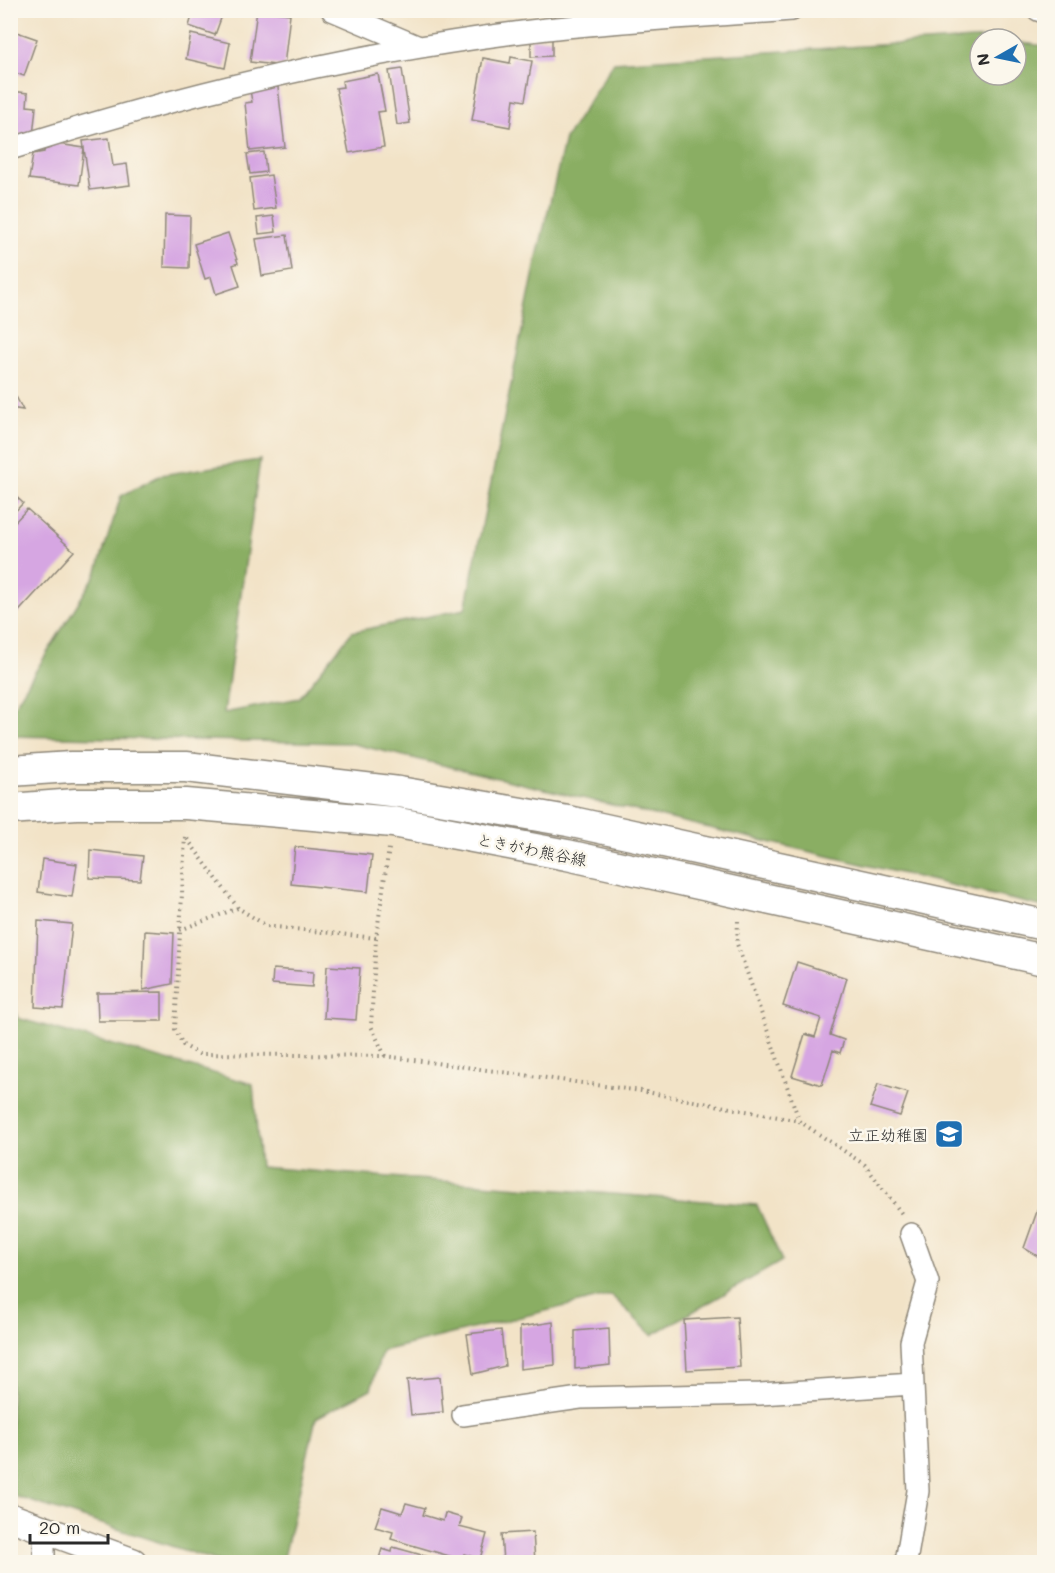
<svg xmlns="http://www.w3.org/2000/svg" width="1055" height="1573" viewBox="0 0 1055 1573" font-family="Mali,'Klee One',sans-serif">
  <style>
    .forest { fill: #8aae63; stroke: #5a6c47; stroke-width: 1.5 }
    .building { fill: #d6a6e2 }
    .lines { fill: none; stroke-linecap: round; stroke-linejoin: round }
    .minor-casing { stroke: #8e8779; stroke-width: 24 }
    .tertiary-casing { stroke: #8e8779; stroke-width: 30 }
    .secondary-casing { stroke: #8e8779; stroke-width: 33 }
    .path { stroke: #8e8779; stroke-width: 4; stroke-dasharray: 1.5 4.5; stroke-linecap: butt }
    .minor { stroke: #fff; stroke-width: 21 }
    .tertiary { stroke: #fff; stroke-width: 27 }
    .secondary { stroke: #fff; stroke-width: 30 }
    .labels { text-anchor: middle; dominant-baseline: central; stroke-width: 5; stroke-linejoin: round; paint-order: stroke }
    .street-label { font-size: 16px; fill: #2b2b2b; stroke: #fbf7ec }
    .poi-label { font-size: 16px; fill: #2b2b2b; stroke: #fbf7ec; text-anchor: end }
  </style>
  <rect width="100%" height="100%" fill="#fbf7ec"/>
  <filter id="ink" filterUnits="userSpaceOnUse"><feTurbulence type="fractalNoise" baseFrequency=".0167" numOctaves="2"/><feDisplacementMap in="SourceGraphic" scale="12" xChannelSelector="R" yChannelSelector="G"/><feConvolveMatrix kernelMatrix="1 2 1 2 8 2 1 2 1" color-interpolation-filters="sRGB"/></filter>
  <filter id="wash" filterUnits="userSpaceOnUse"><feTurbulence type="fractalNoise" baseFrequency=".008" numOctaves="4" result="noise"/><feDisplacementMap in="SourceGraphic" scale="24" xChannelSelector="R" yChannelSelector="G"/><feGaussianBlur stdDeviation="1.35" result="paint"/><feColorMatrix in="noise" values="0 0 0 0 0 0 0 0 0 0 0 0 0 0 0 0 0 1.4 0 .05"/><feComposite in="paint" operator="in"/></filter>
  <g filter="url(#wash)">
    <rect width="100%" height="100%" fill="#f2e3c7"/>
    <path class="forest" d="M988 38 997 39H980V75H1016V42L1044 46V907L349 743 11 736V711L96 574 121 496 161 475 260 460 224 713 299 698 352 632 465 609 537 257 565 139 614 62Z
      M11 967 17 1018 253 1084 260 1167 757 1205 782 1261 652 1335 611 1295 382 1351 371 1389 316 1418 283 1562H221L11 1495Z"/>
    <g id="blocks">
      <path class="building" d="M194 10H224L215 35 189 26Z
        M257 10 290 14 284 66 250 62Z
        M14 31 37 39 24 76 10 71V40Z
        M191 34 230 43 225 68 186 59Z
        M531 39H552V56L531 57Z
        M511 57 532 61 525 101 514 99 510 127 472 120 483 58 510 63Z
        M402 69 410 123 397 125 389 71Z
        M378 74 385 111 378 112 384 147 349 153 336 88 343 87 342 81Z
        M278 87 285 147 250 151 245 103 252 102 250 90Z
        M10 91 28 93 27 106 36 107 33 136 10 133Z
        M109 138 113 166 127 164 130 185 90 190 83 141Z
        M45 142 84 148 79 185 29 179 33 154 44 152Z
        M264 152 266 172 250 174 247 154Z
        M271 175 276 208 254 211 250 178Z
        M165 215 190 216 189 268 164 267Z
        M274 216 276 232 259 234 257 218Z
        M228 233 238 263 233 265 240 286 216 294 211 277 205 279 194 244Z
        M287 235 292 271 262 276 256 239Z
        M10 385 23 410 10 408Z
        M10 491 23 503 10 517Z
        M27 509 74 551 10 621V527Z
        M295 847 372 855 368 892 291 884Z
        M90 850 143 856 140 880 89 878Z
        M42 859 77 864 72 897 38 892Z
        M38 921 72 924 63 1009 35 1007Z
        M145 931 174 933 172 984 143 990Z
        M797 962 847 978 830 1035 844 1040 840 1053 833 1050 822 1085 792 1076 805 1034 815 1037 821 1018 783 1006Z
        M327 966 360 968 356 1020 324 1018Z
        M273 969 313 972 312 987 272 984Z
        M162 992V1021H98L97 993Z
        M878 1084 908 1093 900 1116 870 1107Z
        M1044 1192V1260L1024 1248Z
        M737 1317 740 1367 687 1370 684 1320Z
        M553 1322 555 1365 520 1369V1327Z
        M609 1328 610 1365 575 1369V1331Z
        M501 1330 505 1366 473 1374 467 1334Z
        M440 1377 443 1412 411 1415 407 1380Z
        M406 1503 425 1508 423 1515 443 1521 445 1513 462 1518 459 1527 487 1534 480 1559 464 1554 463 1560 391 1539 393 1532 375 1527 382 1507 402 1513Z
        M533 1532 535 1562H503L501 1534Z
        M393 1547 447 1562H378L382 1549 392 1552Z
        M13 1556 36 1562H14Z"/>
    </g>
  </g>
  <g filter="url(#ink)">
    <use href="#blocks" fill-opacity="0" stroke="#8e8779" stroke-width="1.5"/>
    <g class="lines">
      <g class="minor-casing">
        <path id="minor" d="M332 10 419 47
          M1038 10 1044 12
          M10 149C184 93 365 50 547 29 628 20 710 16 792 10
          M463 1415 580 1398 760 1394 913 1384
          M44 1562V1529
          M906 1562 918 1491 911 1342 928 1282 911 1234"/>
      </g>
      <g class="tertiary-casing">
        <path id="tertiary" d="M10 1517 133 1562"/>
      </g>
      <g class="secondary-casing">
        <path id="secondary" d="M10 771 71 767H186L399 792 568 821 1044 925
          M10 809 76 804H186L393 822 567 855 1044 960"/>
      </g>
      <path class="path" d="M738 921 737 944 799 1120
        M180 930 238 908
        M376 938 267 926 238 908 185 836 175 1029 183 1045 199 1054 385 1056 641 1091 799 1121 865 1165 902 1214
        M385 1056 371 1026 376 938 389 848"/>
      <use href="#minor" class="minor"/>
      <use href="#tertiary" class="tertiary"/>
      <use href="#secondary" class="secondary"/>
    </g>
  </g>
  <defs>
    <g id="school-square" transform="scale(1.5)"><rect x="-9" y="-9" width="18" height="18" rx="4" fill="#1f6fb2" stroke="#fbf7ec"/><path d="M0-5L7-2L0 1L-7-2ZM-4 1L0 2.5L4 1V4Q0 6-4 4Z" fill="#fff"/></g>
  </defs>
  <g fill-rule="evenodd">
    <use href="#school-square" x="949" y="1134"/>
  </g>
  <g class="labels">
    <g class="street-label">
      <text transform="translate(532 849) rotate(11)">ときがわ熊谷線</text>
    </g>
    <g class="poi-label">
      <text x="928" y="1134">立正幼稚園</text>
    </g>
  </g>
  <rect width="1055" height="1573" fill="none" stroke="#fbf7ec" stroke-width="36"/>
  <g transform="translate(998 57) rotate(261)"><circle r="28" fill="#fbf7ec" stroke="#a8a59f" stroke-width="1.5"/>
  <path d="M0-4.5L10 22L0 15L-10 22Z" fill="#1f6fb2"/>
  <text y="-9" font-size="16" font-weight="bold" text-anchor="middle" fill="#2b2b2b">N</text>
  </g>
  <path d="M30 1534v9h78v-9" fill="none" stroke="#2b2b2b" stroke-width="3"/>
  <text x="39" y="1534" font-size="18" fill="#2b2b2b" stroke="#fbf7ec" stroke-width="4.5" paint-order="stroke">20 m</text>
</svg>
